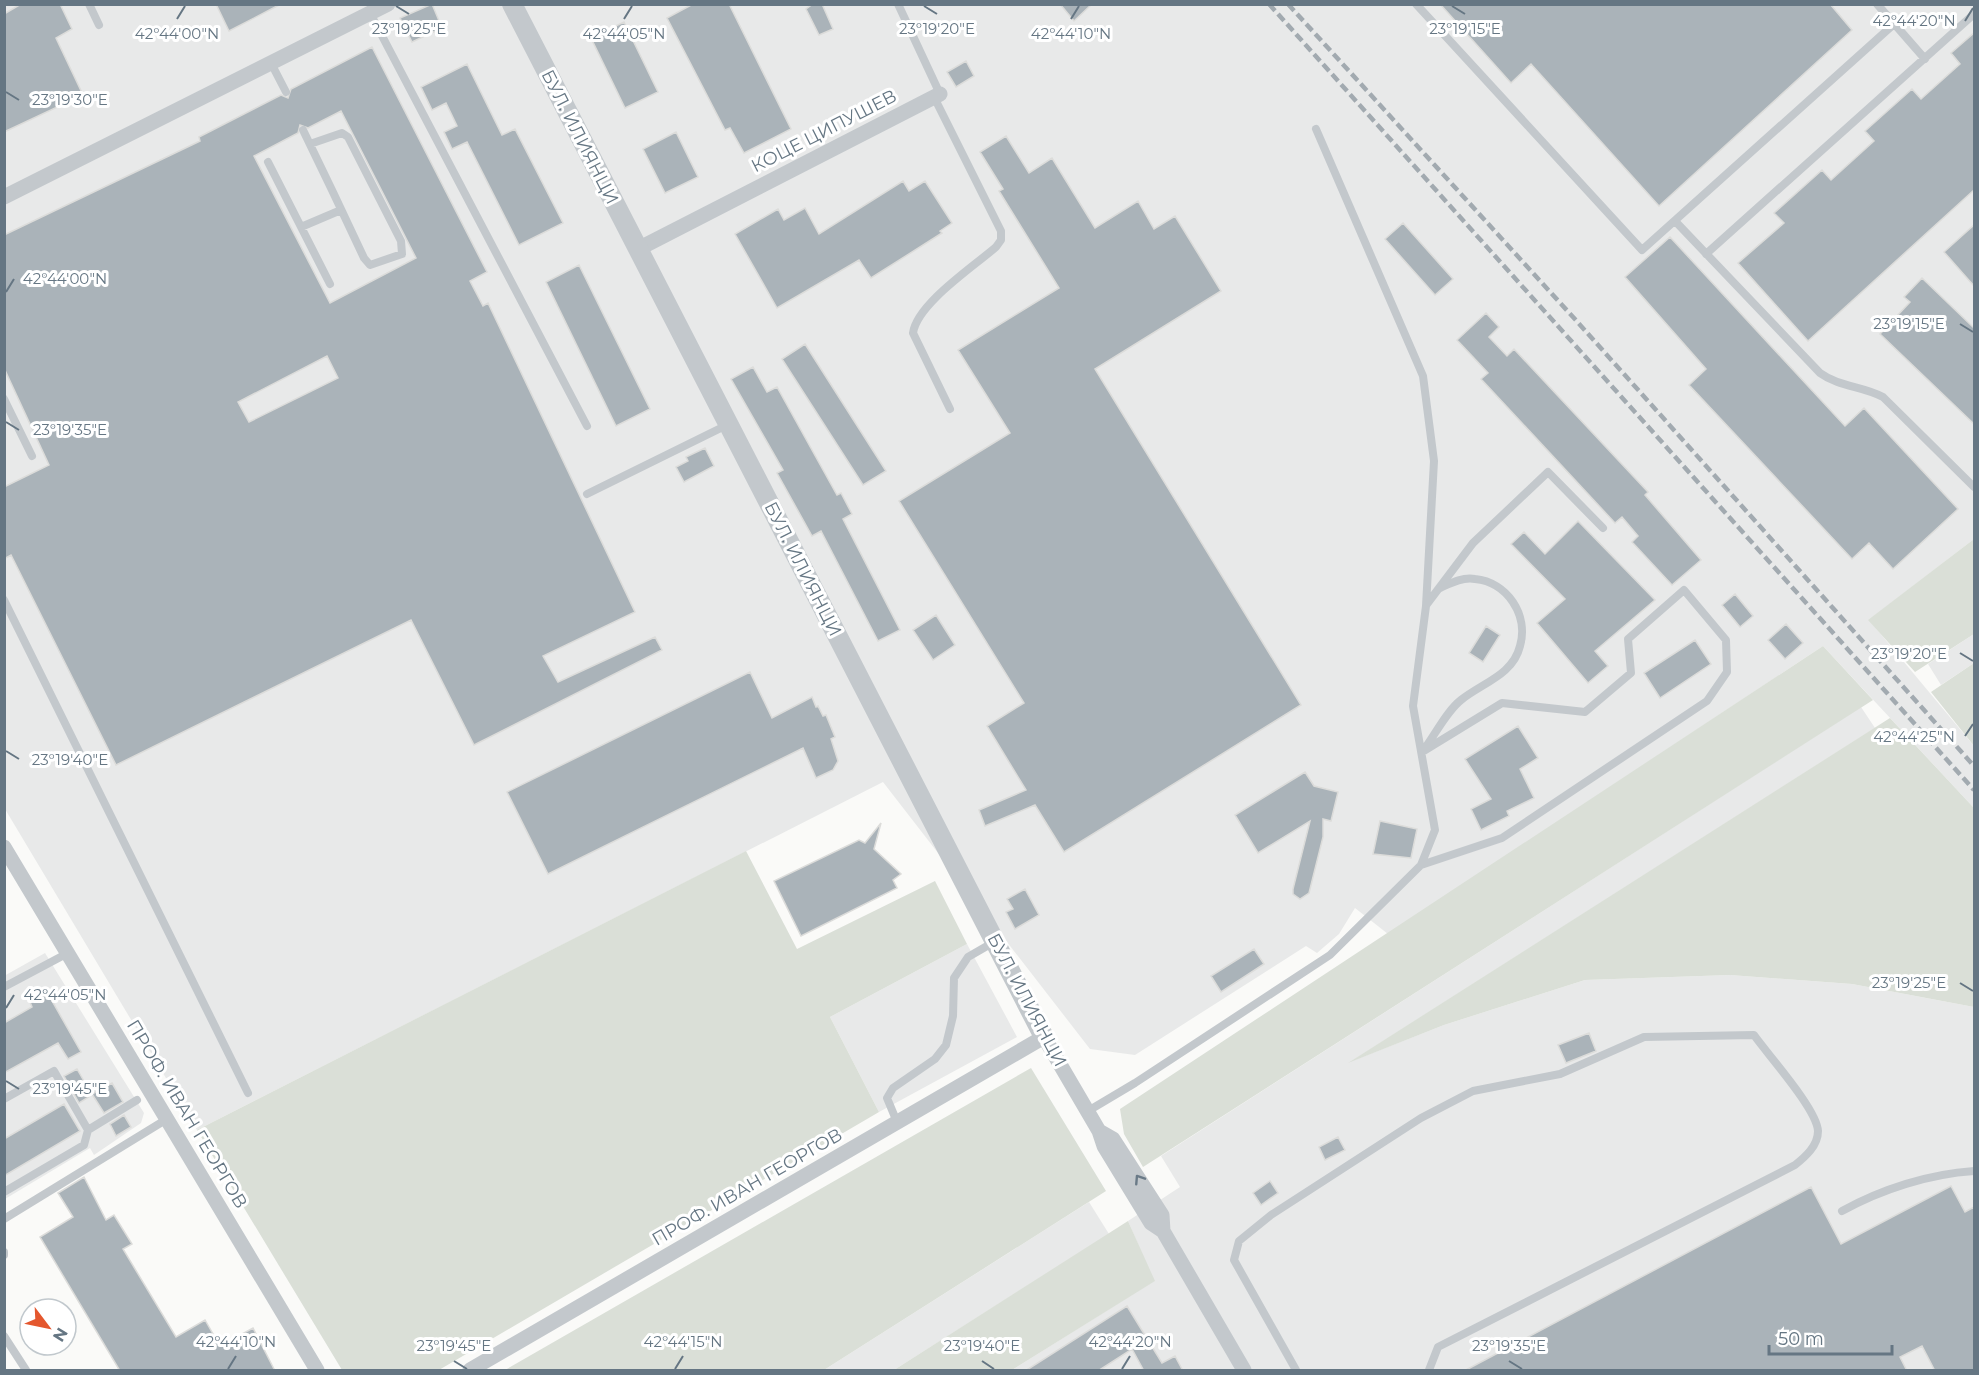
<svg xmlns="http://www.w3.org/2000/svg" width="1979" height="1375" viewBox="0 0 1979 1375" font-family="Montserrat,sans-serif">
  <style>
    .built { fill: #e8e9e9 }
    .green { fill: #dadfd7 }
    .building { fill: #aab3b9; stroke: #dcdcda; stroke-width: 1.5; fill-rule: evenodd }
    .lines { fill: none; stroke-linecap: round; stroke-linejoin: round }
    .service { stroke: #c3c8cc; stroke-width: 8 }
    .minor { stroke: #c3c8cc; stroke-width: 15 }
    .tertiary { stroke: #c3c8cc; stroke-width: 20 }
    .rail { stroke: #a2aab0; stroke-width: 4.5; stroke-dasharray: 9 4.5; stroke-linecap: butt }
    .oneway { stroke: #6a7a87 }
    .ticks { fill: none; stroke: #657683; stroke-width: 2 }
    .labels { text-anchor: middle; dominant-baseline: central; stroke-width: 6; stroke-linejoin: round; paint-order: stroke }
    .street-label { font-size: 18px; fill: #657683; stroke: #fff }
    .ticks-label { font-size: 15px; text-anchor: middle; fill: #657683; stroke: #fff; stroke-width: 6; stroke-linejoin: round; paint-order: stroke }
  </style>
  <rect width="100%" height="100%" fill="#fafaf8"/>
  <path class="built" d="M5 5H1974V539L1869 620 1974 746V808L1823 646 1388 934 1355 908 1339 934 1317 953 1306 946 1135 1055 1090 1049 883 782 197 1130 5 809Z
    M1974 634V663L1941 685 1928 664Z
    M1861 707 1875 728 1352 1061 1444 1025 1585 980 1730 975 1852 984 1974 1007V1370H1012L1154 1281 1128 1221 1180 1187 1161 1156Z
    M967 944 1017 1037 879 1112 830 1017Z
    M45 953 144 1113 141 1123 94 1155 90 1148 5 1199 4 976Z
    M1089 1202 1109 1234 894 1370H824Z"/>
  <path class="green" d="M1974 539V634L1915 672 1868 620Z
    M1823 646 1873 700 1143 1167 1124 1134 1120 1109Z
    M1974 663V746L1931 692Z
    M1890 718 1974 808V1007L1852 984 1730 975 1585 980 1444 1025 1348 1063Z
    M746 851 797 949 935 881 967 944 830 1017 879 1112 439 1370H342L197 1130Z
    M1031 1068 1106 1191 824 1370H505Z
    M1128 1221 1155 1281 1012 1370H894Z"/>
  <path class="building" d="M21 4H60L72 29 56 38 83 95 4 132V14Z
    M216 4H281L229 31Z
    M432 4 442 28 412 42 400 18Z
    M693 4H729L791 129 744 153 730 128 725 130 667 18Z
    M813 4H822L833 29 819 35 806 9Z
    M1060 4H1092L1074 21Z
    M1440 4H1830L1852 30 1659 206 1531 64 1511 83Z
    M624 22 658 92 625 108 591 38Z
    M1974 33V190L1808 341 1738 263 1784 223 1774 213 1822 170 1831 180 1874 141 1865 131 1912 89 1921 99 1960 64 1951 53Z
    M372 47 487 272 470 281 483 306 488 303 635 612 543 656 558 682 655 637 662 650 474 745 411 620 116 765 11 555 4 559V487L49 465 4 368V235L200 141 199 137 281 95 288 98 291 89ZM341 111 416 258 330 303 254 156 298 133 300 125 308 128ZM327 356 338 378 249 422 238 402Z
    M966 61 974 76 956 87 947 72Z
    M467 64 502 135 515 129 563 223 519 245 467 142 452 149 444 132 457 126 446 103 432 110 421 87Z
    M676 132 698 177 665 193 643 149Z
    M1006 136 1029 173 1052 158 1095 228 1138 201 1154 229 1175 216 1221 291 1095 369 1301 705 1064 852 1035 805 985 826 979 810 1026 790 987 726 1024 703 899 501 1010 433 958 350 1059 288 999 191 1003 189 980 152Z
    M903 181 909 191 925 181 952 223 940 231 942 233 871 278 859 260 777 308 735 234 778 209 784 220 805 208 819 234Z
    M1403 223 1453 279 1435 295 1385 239Z
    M1974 225V286L1944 252Z
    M1670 237 1845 426 1864 408 1958 509 1893 569 1869 543 1852 559 1689 385 1706 369 1625 277Z
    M579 265 650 409 616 426 546 282Z
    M1922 278 1974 328V424L1880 334 1910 302 1904 297Z
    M1486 313 1499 327 1489 337 1507 356 1514 349 1648 492 1645 495 1701 560 1672 585 1632 542 1638 536 1622 517 1615 523 1481 379 1488 373 1457 340Z
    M805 344 886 471 863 485 782 359Z
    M753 367 767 392 777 387 837 495 841 493 852 514 843 519 900 630 878 641 821 531 812 536 777 473 783 470 731 379Z
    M705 448 714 466 684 482 676 467 688 461 686 457Z
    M1578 521 1655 600 1595 651 1608 666 1588 683 1537 623 1565 599 1511 544 1524 532 1545 554Z
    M1735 594 1753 616 1740 627 1722 605Z
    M936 615 955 645 933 660 913 630Z
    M1786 624 1803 643 1785 659 1768 640Z
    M1486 626 1500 635 1483 662 1469 653Z
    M1695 640 1711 664 1660 698 1644 673Z
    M750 672 772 718 812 697 816 707 818 706 823 716 826 715 835 737 831 739 838 761 833 770 816 778 803 748 548 874 507 792Z
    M1518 726 1538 758 1520 769 1534 798 1507 811 1509 816 1481 830 1471 809 1491 799 1465 759Z
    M1305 772 1314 786 1338 792 1331 821 1323 819V837L1309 893 1300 899 1293 894V889L1310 821 1258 853 1235 815Z
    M1380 821 1417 829 1411 858 1373 854Z
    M881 823 874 849 901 874 893 880 897 888 801 936 774 881 859 840 865 843Z
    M1025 889 1039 915 1015 929 1006 912 1013 909 1007 899Z
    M1254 949 1264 964 1221 992 1211 976Z
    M47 992 81 1052 68 1059 58 1043 4 1073V1023L32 1007 30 1002Z
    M1589 1033 1596 1051 1566 1063 1558 1045Z
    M77 1069 92 1095 79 1103 64 1076Z
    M112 1083 123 1102 104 1113 92 1094Z
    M64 1104 80 1131 4 1176V1139Z
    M124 1115 131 1127 116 1136 110 1124Z
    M1338 1137 1345 1150 1325 1160 1319 1147Z
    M84 1177 106 1220 114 1215 132 1244 123 1249 176 1337 205 1320 220 1346 253 1328 275 1371H120L40 1237 73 1217 58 1193Z
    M1270 1181 1278 1193 1261 1205 1253 1193Z
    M1951 1186 1965 1212 1974 1207V1371H1935L1922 1346 1900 1357 1907 1371H1464L1811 1187 1841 1244Z
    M1127 1306 1162 1363 1175 1356 1183 1371H1144L1132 1349 1098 1371H1025Z"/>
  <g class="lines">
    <path class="service" d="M89 4 99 25
      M898 4 940 94
      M1416 4 1642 250 1894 24
      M1877 4 1925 59
      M370 13 587 426
      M271 63 286 92
      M934 97 1001 231V240L996 247C973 267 917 304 913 333L950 409
      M303 130C324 173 344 215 364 258L370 265 402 254 401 241 348 137 342 133 310 144
      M268 162 330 284
      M1675 221 1820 373C1839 387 1863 386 1883 397L1974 487
      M301 227 341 210
      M1706 254 1974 14
      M4 399 32 456
      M587 494 727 425
      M4 600 248 1093
      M1427 604 1473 543 1548 472 1603 528
      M1425 748C1436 733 1447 711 1461 700 1482 683 1513 675 1520 646 1529 615 1507 582 1475 579 1462 577 1451 583 1440 588
      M1421 865 1502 838 1707 701 1727 672 1726 640 1684 590 1628 639 1631 673 1585 712 1502 703 1422 752
      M4 987 68 953
      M4 1099 54 1071 88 1130 84 1145 4 1192
      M1088 1111 1135 1083 1330 955 1421 865 1435 830 1413 706 1426 606 1434 461 1423 376 1316 129
      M897 1122 887 1098 893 1088 935 1059 946 1045 953 1016 954 978 968 957 994 942
      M88 1130 137 1100
      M1842 1211C1882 1189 1929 1174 1974 1171
      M4 1219 167 1119
      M4 1252V1255
      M4 1336 26 1370
      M1296 1370 1234 1260 1239 1241 1271 1215 1421 1118 1473 1091 1560 1074 1644 1037 1754 1035C1768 1055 1817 1109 1818 1131 1818 1146 1805 1157 1795 1165L1438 1347 1429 1370"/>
    <path class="minor" d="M4 197 388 4
      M638 249 940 94
      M4 847 317 1370
      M1099 1131 1113 1139 1162 1215 1163 1231 1244 1370
      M470 1370 1044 1037 1099 1131 1104 1146 1151 1223 1163 1231"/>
    <path class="tertiary" d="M512 4 1044 1037"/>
    <path class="rail" d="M1269 4 1974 790
      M1288 4 1573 317 1974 766"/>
  </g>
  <defs><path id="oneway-chevron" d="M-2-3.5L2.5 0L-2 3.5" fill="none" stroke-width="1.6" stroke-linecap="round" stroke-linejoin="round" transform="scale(1.5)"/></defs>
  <use class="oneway" href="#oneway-chevron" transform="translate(1139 1179) rotate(-123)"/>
  <path class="ticks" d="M396 6 409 14M924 6 937 14M1452 6 1465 14M177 19 185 6M624 19 632 6M1071 19 1079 6M1965 21 1973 8M6 92 19 100M6 292 14 279M1960 324 1973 332M6 422 19 430M1960 653 1973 661M1965 736 1973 724M6 751 19 759M1960 983 1973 991M6 1008 14 995M6 1081 19 1089M454 1361 467 1369M982 1361 994 1369M1509 1361 1522 1369M228 1369 236 1356M675 1369 683 1356M1122 1369 1130 1356"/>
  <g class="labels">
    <g class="street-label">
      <text transform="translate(824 131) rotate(-27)">КОЦЕ ЦИПУШЕВ</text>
      <text transform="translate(580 137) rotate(63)">БУЛ. ИЛИЯНЦИ</text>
      <text transform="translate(803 569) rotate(63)">БУЛ. ИЛИЯНЦИ</text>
      <text transform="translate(1027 1000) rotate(62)">БУЛ. ИЛИЯНЦИ</text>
      <text transform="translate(187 1114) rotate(59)">ПРОФ. ИВАН ГЕОРГОВ</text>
      <text transform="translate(747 1187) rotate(-30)">ПРОФ. ИВАН ГЕОРГОВ</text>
    </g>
  </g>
  <g class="ticks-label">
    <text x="1914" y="26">42°44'20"N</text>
    <text x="409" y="34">23°19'25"E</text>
    <text x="937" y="34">23°19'20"E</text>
    <text x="1465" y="34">23°19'15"E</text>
    <text x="177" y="39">42°44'00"N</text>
    <text x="624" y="39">42°44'05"N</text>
    <text x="1071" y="39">42°44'10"N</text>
    <text x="70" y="105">23°19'30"E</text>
    <text x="65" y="284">42°44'00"N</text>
    <text x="1909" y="329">23°19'15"E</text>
    <text x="70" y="435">23°19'35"E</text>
    <text x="1909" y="659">23°19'20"E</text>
    <text x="1914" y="742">42°44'25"N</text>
    <text x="70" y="765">23°19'40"E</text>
    <text x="1909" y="988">23°19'25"E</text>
    <text x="65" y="1000">42°44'05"N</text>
    <text x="70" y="1094">23°19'45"E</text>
    <text x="236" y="1347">42°44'10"N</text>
    <text x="683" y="1347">42°44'15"N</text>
    <text x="1130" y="1347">42°44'20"N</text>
    <text x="454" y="1351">23°19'45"E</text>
    <text x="982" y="1351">23°19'40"E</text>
    <text x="1509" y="1351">23°19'35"E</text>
  </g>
  <rect width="1979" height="1375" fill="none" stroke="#657683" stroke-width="12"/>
  <g transform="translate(48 1327) rotate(122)"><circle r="28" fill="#ffffff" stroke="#c1c8cd" stroke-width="1.5"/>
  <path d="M0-4.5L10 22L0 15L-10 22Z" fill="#e4572e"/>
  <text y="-9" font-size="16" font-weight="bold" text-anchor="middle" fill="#657683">N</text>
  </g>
  <path d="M1769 1345v9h123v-9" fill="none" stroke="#657683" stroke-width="3"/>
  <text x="1778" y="1345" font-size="18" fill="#657683" stroke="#ffffff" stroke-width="4.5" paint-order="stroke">50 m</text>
</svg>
